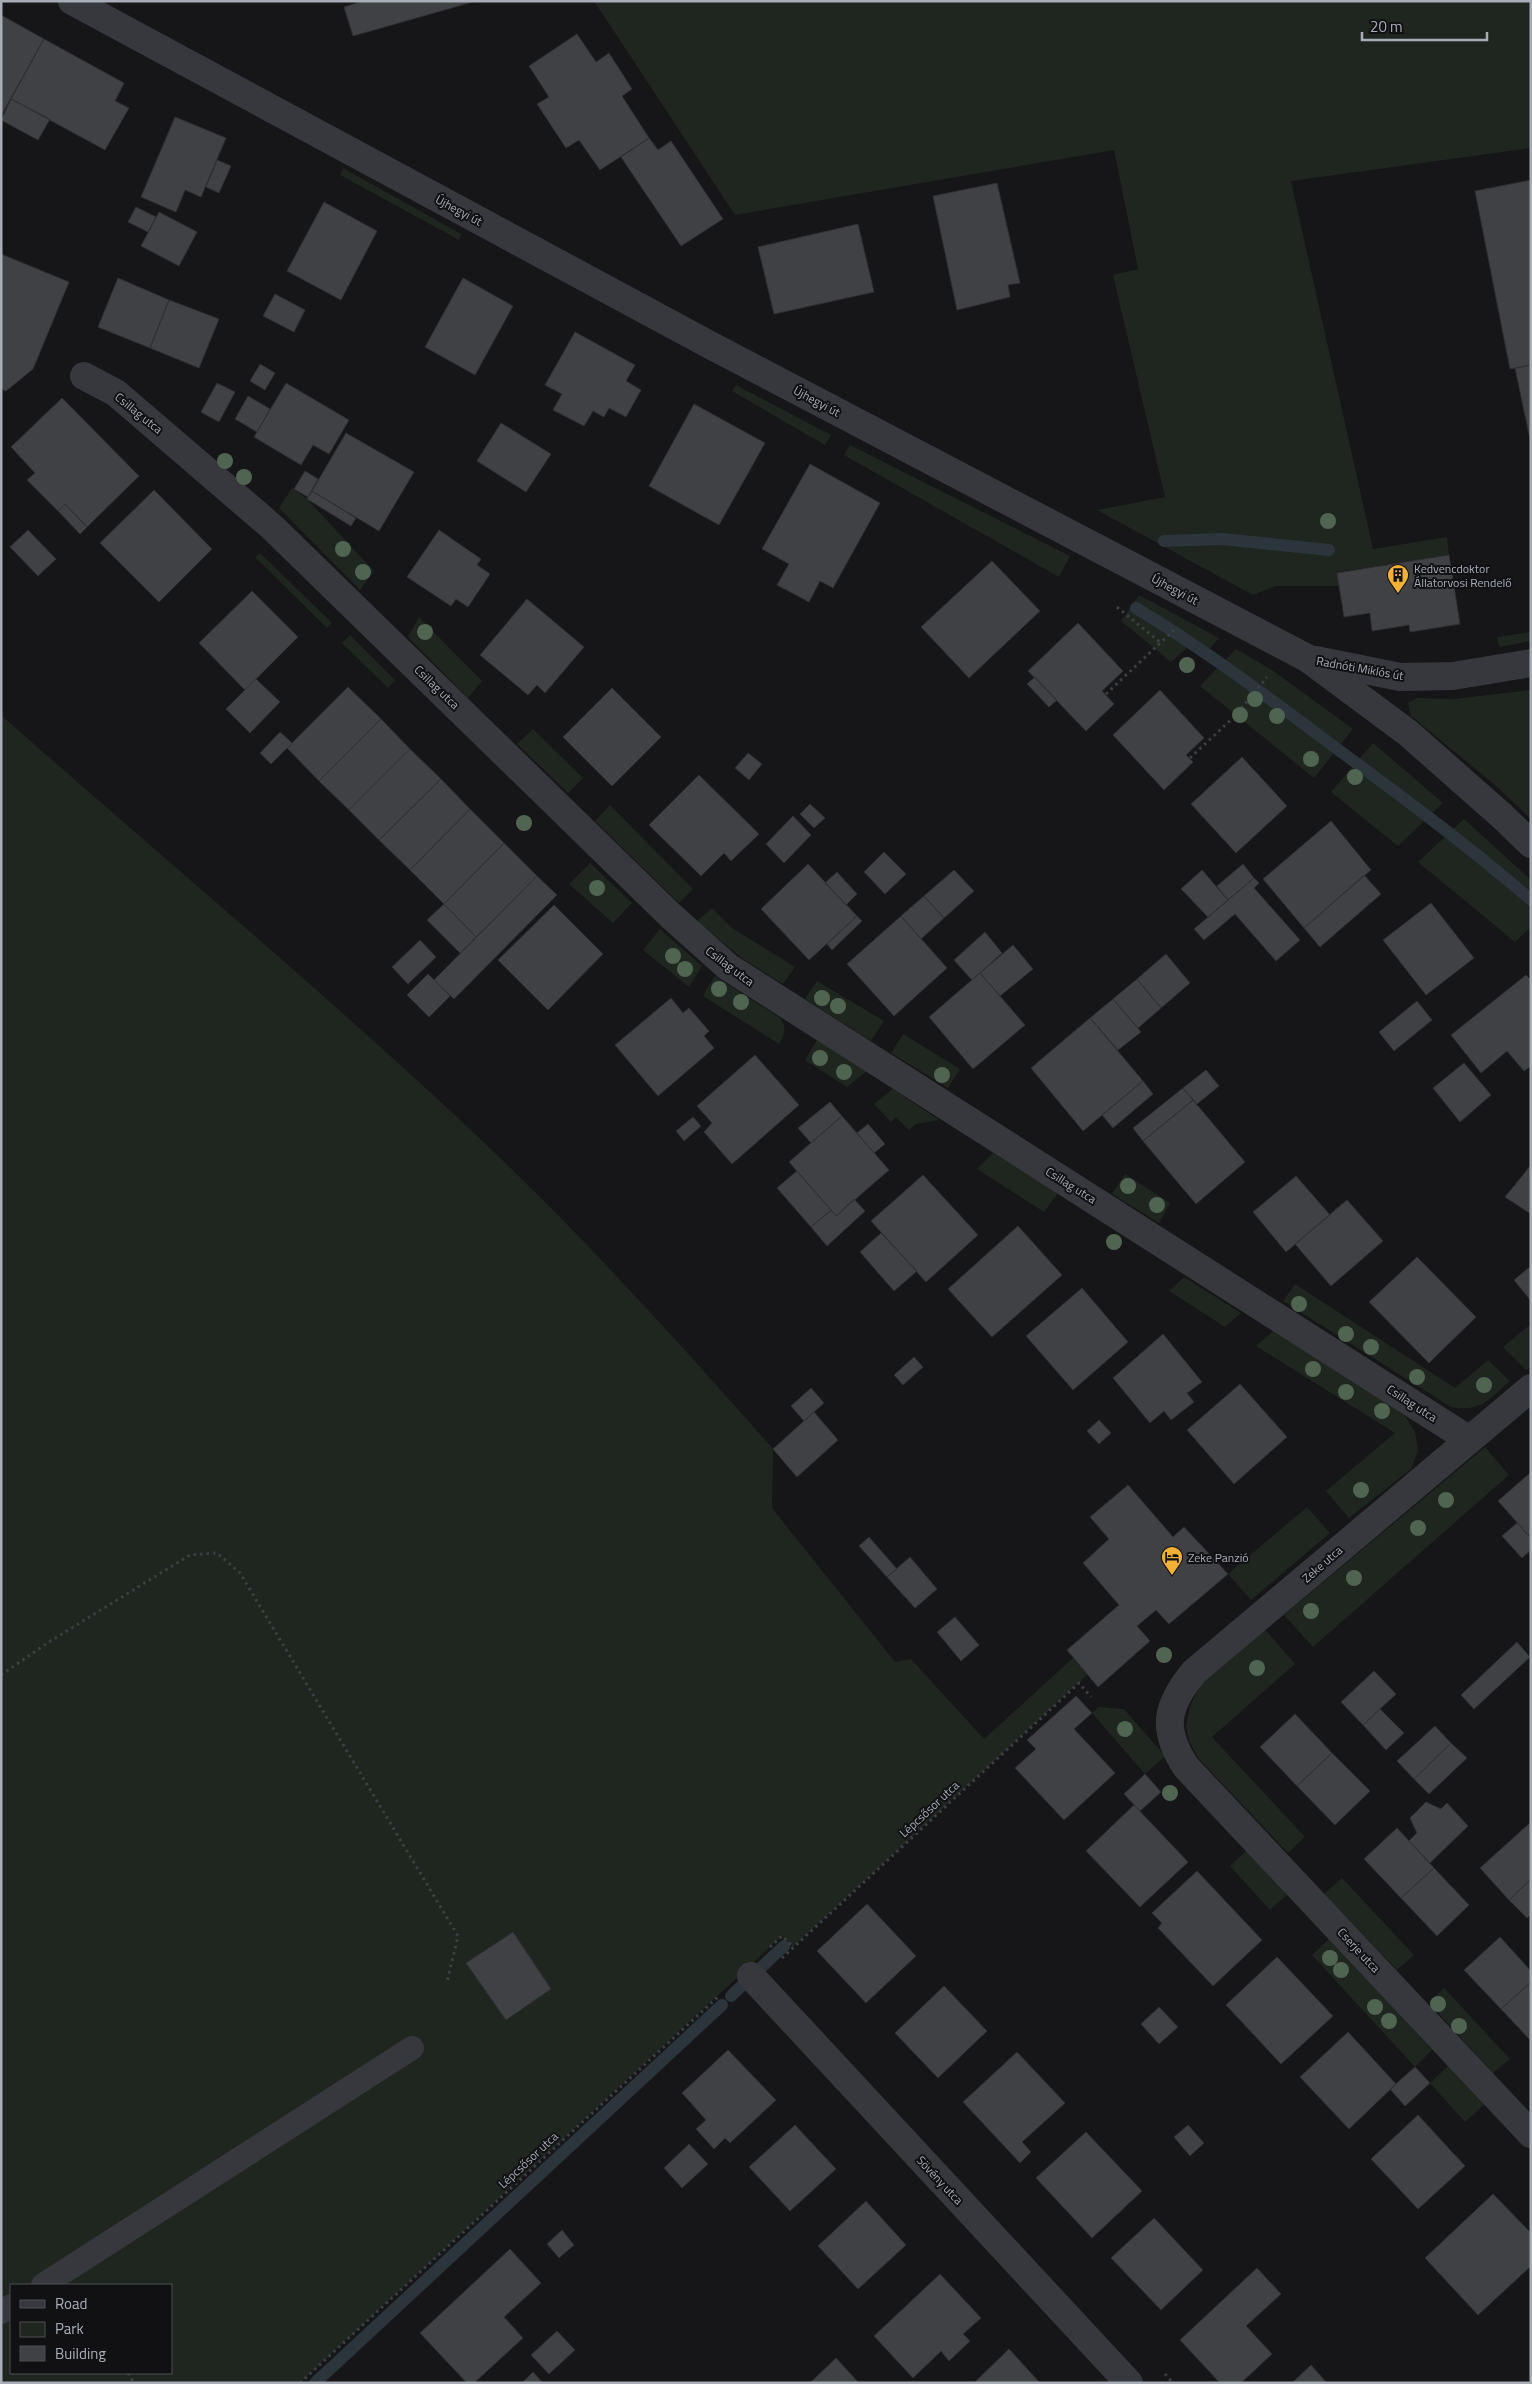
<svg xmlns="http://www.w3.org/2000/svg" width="1532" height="2384" viewBox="0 0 1532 2384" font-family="'Titillium Web',sans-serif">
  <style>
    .green { fill: #1e261f; fill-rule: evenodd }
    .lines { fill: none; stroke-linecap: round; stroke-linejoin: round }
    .stream { stroke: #2c353c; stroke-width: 12 }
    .building { fill: #404145; stroke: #303034 }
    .path { stroke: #3d3f44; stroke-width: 3; stroke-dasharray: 2.5 4; stroke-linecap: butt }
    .lane { stroke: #37383d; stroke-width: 24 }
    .street { stroke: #37383d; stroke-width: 28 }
    .tree { fill: #506452 }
    .labels { text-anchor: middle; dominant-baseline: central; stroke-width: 4; stroke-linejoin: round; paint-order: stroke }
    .street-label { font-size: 12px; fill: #a8adb8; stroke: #111113 }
    .poi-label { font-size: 12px; fill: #a8adb8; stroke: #111113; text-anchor: start }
  </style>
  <rect width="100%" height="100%" fill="#161618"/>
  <path class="green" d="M594 1H1531V148L1291 181 1373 549 1447 537 1449 555 1337 572 1339 586H1276L1253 595 1097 510 1165 497 1113 275 1138 269 1114 150 735 215Z
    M343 168 461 234 459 240 340 175Z
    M736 385 831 435 825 445 732 391Z
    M850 445 1070 556 1059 577 844 455Z
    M292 488 307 499 374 571 360 590 279 508Z
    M260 553 332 623 327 628 255 557Z
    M1139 595 1219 638 1203 657 1188 647 1171 662 1121 621Z
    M419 617 482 681 468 698 408 637Z
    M1531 632V641L1499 647 1497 637Z
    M350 635 395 680 388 688 342 643Z
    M1236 649 1272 670 1353 729 1314 778 1200 686Z
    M1531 690V819L1495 785 1411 716 1408 703 1418 698 1454 699Z
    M1 715C159 855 321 989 475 1134 580 1233 678 1341 773 1449L772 1508 895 1662 911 1659 984 1739 1073 1658 1087 1675 793 1947 782 1936 300 2383H1ZM11 2285H171V2373H11Z
    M533 729 583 778 568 793 517 744Z
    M1373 743 1443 803 1398 846 1331 792Z
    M610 805 693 889 679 903 595 821Z
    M1464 819 1531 880V927L1515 942 1418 862Z
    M590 863 632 903 613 923 569 884Z
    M712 908 732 928 795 967 783 984 743 959 697 921Z
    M660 929 702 966 689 987 643 950Z
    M715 976 780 1018C787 1028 785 1034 779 1044L703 996Z
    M817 981 884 1021 871 1041 805 999Z
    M903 1034 960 1069 948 1088 891 1053Z
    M817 1040 867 1071 847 1087 805 1060Z
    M893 1089 939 1120 916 1124 909 1130 896 1117 891 1122 874 1104Z
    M993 1153 1058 1193 1044 1212 977 1169Z
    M1125 1174 1170 1203 1159 1223 1112 1194Z
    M1184 1277 1241 1313 1225 1327 1169 1291Z
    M1295 1284 1455 1388 1488 1360 1510 1381C1488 1400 1482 1412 1451 1407L1283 1301Z
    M1531 1324V1366L1526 1370 1503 1347Z
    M1273 1331 1392 1405 1406 1417 1415 1432 1418 1451 1411 1469 1349 1518 1326 1491 1395 1433 1256 1346Z
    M1485 1447 1509 1475 1313 1647 1284 1615Z
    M1307 1507 1330 1533 1251 1600 1228 1574Z
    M1264 1628 1295 1664 1212 1737 1305 1837 1288 1853 1199 1759 1189 1741 1186 1726 1190 1706 1202 1682Z
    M1099 1707 1124 1709 1165 1756 1145 1774 1092 1713Z
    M1247 1850 1288 1894 1270 1910 1230 1866Z
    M1342 1878 1414 1955 1397 1970 1324 1894Z
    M1330 1938 1432 2050 1415 2067 1312 1955Z
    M1444 1988 1510 2059 1493 2073 1429 2003Z
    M1449 2065 1485 2104 1465 2122 1430 2083Z"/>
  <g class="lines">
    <path class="stream" d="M1164 541 1222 539 1329 550
      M1136 608C1207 651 1273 701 1340 751 1405 799 1470 847 1531 900
      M731 1996 784 1946
      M315 2383 722 2005"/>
  </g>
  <path class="building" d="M363 1H476L353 36 344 7Z
    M1 15 44 39 2 114 1 113Z
    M577 34 596 62 609 53 632 89 622 96 649 138 600 170 579 140 566 148 537 104 549 97 529 66Z
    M44 39 124 83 115 101 129 108 105 150 11 99Z
    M11 99 50 119 38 140 1 120Z
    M175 117 226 138 201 197 185 190 176 212 141 197Z
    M649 138 658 150 671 141 723 219 681 246 621 157Z
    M217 160 231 166 219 193 206 187Z
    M1531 180V365L1510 369 1475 191Z
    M997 183 1020 283 1008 285 1010 297 957 310 933 196Z
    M324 202 377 231 341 300 287 271Z
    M136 207 156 217 148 232 128 222Z
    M159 212 197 232 179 266 141 246Z
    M858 224 874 292 774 314 758 247Z
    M1 254 69 282 33 369 6 391 1 389Z
    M118 278 169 300 150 348 98 327Z
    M463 278 513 306 475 375 425 347Z
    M275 294 305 310 294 332 263 316Z
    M169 300 219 319 199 368 150 348Z
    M575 332 635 365 626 381 641 390 626 417 609 408 604 417 593 411 584 426 553 410 562 394 545 385Z
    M260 364 275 373 265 390 250 381Z
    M1531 365V444L1515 368Z
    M217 383 235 392 219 422 201 412Z
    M286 383 349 420 329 454 313 445 301 465 254 437Z
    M248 396 270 409 257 432 235 419Z
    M62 398 139 476 87 527 65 504 58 511 27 480 35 473 11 447Z
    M694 404 765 443 719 525 649 486Z
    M501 423 551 454 526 492 477 461Z
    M346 433 414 472 379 531 312 491Z
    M810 464 880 503 833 588 820 581 809 602 777 585 789 564 762 549Z
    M305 471 318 479 308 497 294 489Z
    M154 490 212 549 159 602 100 543Z
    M312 491 356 518 351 526 307 499Z
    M65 504 87 527 80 534 58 511Z
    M28 530 56 559 38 576 10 547Z
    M439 530 481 559 477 565 490 574 468 607 456 599 451 606 407 577Z
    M1449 555 1460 624 1410 632 1409 625 1372 631 1370 613 1344 617 1337 573Z
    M992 561 1040 611 969 678 921 627Z
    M252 591 298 637 245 690 199 643Z
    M527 599 584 647 545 693 537 685 528 695 480 655Z
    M1078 623 1123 671 1102 691 1114 704 1086 731 1028 671Z
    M1035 677 1057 700 1049 707 1027 684Z
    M256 679 280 702 250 733 226 709Z
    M348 687 381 719 319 781 287 748Z
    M612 688 661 737 612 786 563 737Z
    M1160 690 1204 738 1186 755 1193 762 1164 790 1113 735Z
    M381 719 410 749 349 810 319 781Z
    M280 732 292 743 271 764 260 753Z
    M410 749 441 779 379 840 349 810Z
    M748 753 762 764 749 780 735 768Z
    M1242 757 1287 806 1236 853 1191 804Z
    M699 775 759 834 731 861 724 853 701 876 649 825Z
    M441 779 470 809 410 870 379 840Z
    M810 804 825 818 814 828 800 814Z
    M470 809 504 843 444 904 410 870Z
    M793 816 811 835 784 863 766 844Z
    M1331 821 1371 870 1304 928 1263 879Z
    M504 843 537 876 476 937 444 904Z
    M884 852 906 874 885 894 864 872Z
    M808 864 857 916 809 960 761 909Z
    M1243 864 1254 878 1228 900 1217 886Z
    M954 870 974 891 944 918 924 896Z
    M1202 870 1228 900 1208 917 1181 889Z
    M837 872 857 894 846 905 825 883Z
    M1364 875 1381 894 1320 947 1304 928Z
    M537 876 557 895 454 999 434 980Z
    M1254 878 1259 883 1254 888 1300 940 1276 961 1235 914 1204 940 1194 929Z
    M924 896 944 918 921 939 901 916Z
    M1431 903 1474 958 1426 995 1383 940Z
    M444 904 476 937 460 953 427 920Z
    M554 905 603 954 548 1010 498 960Z
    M857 916 862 921 832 950 827 944Z
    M901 916 947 968 894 1016 847 964Z
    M985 932 1002 953 972 980 954 960Z
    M420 940 436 957 408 984 392 967Z
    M1013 945 1033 969 1000 996 980 973Z
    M1166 954 1190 983 1161 1008 1137 979Z
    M980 973 1025 1025 973 1069 929 1017Z
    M428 974 450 996 429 1017 407 995Z
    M1526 975 1531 980V1066L1524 1071 1507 1051 1481 1073 1451 1035Z
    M1137 979 1161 1008 1138 1028 1113 999Z
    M671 998 683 1013 689 1008 709 1031 704 1036 714 1048 658 1096 615 1045Z
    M1113 999 1141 1032 1118 1050 1090 1018Z
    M1417 1001 1432 1020 1394 1051 1379 1032Z
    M1090 1018 1143 1081 1083 1131 1031 1068Z
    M755 1055 799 1105 732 1164 704 1132 712 1123 697 1106Z
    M1464 1063 1491 1095 1460 1122 1433 1088Z
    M1206 1070 1219 1086 1197 1104 1183 1088Z
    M1143 1081 1153 1094 1113 1128 1102 1115Z
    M1183 1088 1193 1100 1143 1141 1133 1128Z
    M1193 1100 1245 1162 1196 1204 1143 1141Z
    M830 1102 842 1116 811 1143 798 1128Z
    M842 1116 889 1170 836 1216 789 1162Z
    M693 1117 701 1126 684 1141 676 1131Z
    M868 1124 885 1144 874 1153 857 1133Z
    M1531 1165V1214L1505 1197Z
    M797 1171 831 1210 811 1227 777 1188Z
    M923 1175 978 1235 926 1282 871 1221Z
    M1296 1176 1330 1215 1286 1252 1253 1212Z
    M854 1199 865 1211 827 1246 811 1227 831 1210 836 1216Z
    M1347 1200 1383 1241 1331 1286 1295 1244Z
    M1018 1226 1062 1275 992 1337 948 1289Z
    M881 1233 917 1271 894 1291 860 1252Z
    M1417 1257 1476 1317 1429 1363 1369 1302Z
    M1531 1266V1301L1514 1280Z
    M1082 1288 1128 1342 1073 1390 1026 1336Z
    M1163 1334 1202 1382 1187 1393 1194 1402 1171 1420 1164 1411 1150 1423 1113 1378Z
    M914 1357 923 1367 903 1385 894 1375Z
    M1240 1384 1287 1437 1234 1484 1187 1430Z
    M811 1388 824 1403 804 1421 791 1406Z
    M814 1412 838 1440 797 1477 773 1449Z
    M1099 1420 1111 1433 1099 1444 1087 1431Z
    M1531 1472V1538L1498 1501Z
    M1128 1485 1173 1537 1184 1527 1228 1574 1169 1624 1156 1610 1137 1626 1150 1641 1098 1687 1067 1650 1119 1605 1083 1563 1109 1539 1090 1517Z
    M1517 1523 1531 1538V1550L1522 1558 1502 1536Z
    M869 1537 897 1569 887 1577 859 1546Z
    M910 1557 937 1589 915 1608 887 1577Z
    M955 1617 979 1645 961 1661 937 1632Z
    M1517 1642 1530 1657 1474 1709 1461 1695Z
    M1374 1671 1396 1694 1363 1725 1341 1702Z
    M1076 1696 1092 1713 1074 1729 1115 1773 1064 1820 1015 1768 1036 1749 1027 1740Z
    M1380 1709 1404 1733 1386 1750 1363 1725Z
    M1295 1714 1332 1753 1297 1786 1260 1747Z
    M1435 1726 1451 1743 1414 1779 1397 1761Z
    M1451 1743 1467 1758 1429 1794 1414 1779Z
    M1332 1753 1370 1791 1335 1825 1297 1786Z
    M1145 1774 1161 1792 1140 1811 1124 1794Z
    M1426 1802 1441 1809 1447 1803 1468 1826 1430 1863 1409 1841 1417 1833 1410 1818Z
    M1134 1805 1188 1862 1140 1907 1086 1851Z
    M1531 1822V1879L1509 1900 1480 1868Z
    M1397 1828 1434 1868 1401 1898 1364 1859Z
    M1434 1868 1469 1905 1437 1936 1401 1898Z
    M1197 1871 1262 1940 1213 1986 1158 1928 1162 1923 1152 1913Z
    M1531 1879V1914L1527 1918 1509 1900Z
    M867 1904 916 1956 866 2003 817 1951Z
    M513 1932 551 1989 506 2020 466 1963Z
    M1500 1937 1531 1971V1982L1501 2009 1464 1970Z
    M1277 1957 1333 2016 1281 2064 1226 2005Z
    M1531 1982V2041L1501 2009Z
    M944 1986 987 2031 938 2078 895 2033Z
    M1159 2007 1178 2027 1159 2044 1141 2024Z
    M1348 2032 1396 2084 1349 2129 1300 2077Z
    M728 2050 776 2100 730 2143 725 2138 714 2149 696 2129 706 2120 682 2093Z
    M1017 2052 1065 2103 1022 2142 1031 2152 1020 2163 963 2102Z
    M1415 2067 1430 2083 1405 2106 1390 2089Z
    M1418 2115 1465 2166 1418 2209 1371 2159Z
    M795 2125 836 2169 790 2211 749 2167Z
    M1188 2125 1204 2143 1190 2156 1174 2137Z
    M1086 2132 1142 2191 1092 2238 1036 2178Z
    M689 2144 708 2164 682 2188 664 2168Z
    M1493 2194 1531 2233V2266L1478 2315 1425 2258Z
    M866 2201 906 2245 858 2289 818 2246Z
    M1154 2218 1203 2270 1161 2310 1111 2258Z
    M562 2230 574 2245 559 2258 547 2244Z
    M510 2249 541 2283 504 2317 523 2338 474 2383H467L420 2333Z
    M1257 2268 1281 2294 1246 2326 1272 2354 1241 2383H1220L1180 2340Z
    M940 2274 981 2318 963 2334 970 2341 949 2361 941 2351 913 2378 874 2336Z
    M557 2331 575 2350 549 2374 531 2355Z
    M1009 2349 1040 2383H974Z
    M836 2358 859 2383H810Z
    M1311 2365 1327 2383H1292Z
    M533 2372 543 2383H522Z"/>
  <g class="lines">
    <path class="path" d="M1117 607 1161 643
      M1106 694 1174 630
      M1190 758 1236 715 1267 677
      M1 1675 49 1642 190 1555 217 1553 240 1573 458 1936 447 1982
      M770 1947 782 1936 793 1947
      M782 1958 1079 1683 1091 1697
      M128 2373 134 2383
      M1165 2374 1173 2383
      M300 2383 720 1995"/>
    <path class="lane" d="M43 2285 412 2048
      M1 2312 11 2306"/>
    <path class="street" d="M72 1 710 345 1307 658 1408 733 1502 816 1531 844
      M84 376 116 393 272 527 670 915 728 967 1468 1439
      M1316 660 1400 677 1453 676 1531 663
      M1531 1388 1194 1672C1166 1706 1161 1729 1186 1767L1531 2134
      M751 1976 1129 2383"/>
  </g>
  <g class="tree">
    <circle cx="225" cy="461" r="8"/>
    <circle cx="244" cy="477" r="8"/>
    <circle cx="1328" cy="521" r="8"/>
    <circle cx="343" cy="549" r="8"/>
    <circle cx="363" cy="572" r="8"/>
    <circle cx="425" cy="632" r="8"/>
    <circle cx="1187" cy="665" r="8"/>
    <circle cx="1255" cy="699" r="8"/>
    <circle cx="1240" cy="715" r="8"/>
    <circle cx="1277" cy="716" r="8"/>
    <circle cx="1311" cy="759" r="8"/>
    <circle cx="1355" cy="777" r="8"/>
    <circle cx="524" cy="823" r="8"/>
    <circle cx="597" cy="888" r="8"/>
    <circle cx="673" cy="956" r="8"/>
    <circle cx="685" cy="969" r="8"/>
    <circle cx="719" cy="989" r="8"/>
    <circle cx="822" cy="998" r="8"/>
    <circle cx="741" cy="1002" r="8"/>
    <circle cx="838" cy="1006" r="8"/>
    <circle cx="820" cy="1058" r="8"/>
    <circle cx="844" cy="1072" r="8"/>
    <circle cx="942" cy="1075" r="8"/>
    <circle cx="1128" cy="1186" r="8"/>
    <circle cx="1157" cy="1205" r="8"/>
    <circle cx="1114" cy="1242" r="8"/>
    <circle cx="1299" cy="1304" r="8"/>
    <circle cx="1346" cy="1334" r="8"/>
    <circle cx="1371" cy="1347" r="8"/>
    <circle cx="1313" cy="1369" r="8"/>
    <circle cx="1417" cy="1377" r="8"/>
    <circle cx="1484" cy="1385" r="8"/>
    <circle cx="1346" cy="1392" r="8"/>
    <circle cx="1382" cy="1411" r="8"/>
    <circle cx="1361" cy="1490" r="8"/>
    <circle cx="1446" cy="1500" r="8"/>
    <circle cx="1418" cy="1528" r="8"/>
    <circle cx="1354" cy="1578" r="8"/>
    <circle cx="1311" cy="1611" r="8"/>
    <circle cx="1164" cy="1655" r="8"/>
    <circle cx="1257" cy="1668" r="8"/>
    <circle cx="1125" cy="1729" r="8"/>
    <circle cx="1170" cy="1793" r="8"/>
    <circle cx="1330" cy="1958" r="8"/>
    <circle cx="1341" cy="1970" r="8"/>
    <circle cx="1438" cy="2004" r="8"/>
    <circle cx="1375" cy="2007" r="8"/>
    <circle cx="1389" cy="2021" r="8"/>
    <circle cx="1459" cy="2026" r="8"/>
  </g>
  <defs>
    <g id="building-pin" transform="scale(1.125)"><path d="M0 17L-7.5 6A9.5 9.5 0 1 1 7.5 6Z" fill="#f2b134" stroke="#111113"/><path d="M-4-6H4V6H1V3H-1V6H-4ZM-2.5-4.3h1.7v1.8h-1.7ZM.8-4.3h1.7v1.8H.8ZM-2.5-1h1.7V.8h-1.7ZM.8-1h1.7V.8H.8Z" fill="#111"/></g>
    <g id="hotel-pin" transform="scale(1.125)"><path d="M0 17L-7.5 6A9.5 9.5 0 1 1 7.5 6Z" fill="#f2b134" stroke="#111113"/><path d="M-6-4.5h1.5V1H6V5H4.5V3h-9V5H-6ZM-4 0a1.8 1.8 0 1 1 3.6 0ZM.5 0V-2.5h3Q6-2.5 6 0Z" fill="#111"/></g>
  </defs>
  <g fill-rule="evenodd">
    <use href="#building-pin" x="1398" y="575"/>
    <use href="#hotel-pin" x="1172" y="1557"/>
  </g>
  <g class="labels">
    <g class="street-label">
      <text transform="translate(459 210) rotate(28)">Újhegyi út</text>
      <text transform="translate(817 401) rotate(28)">Újhegyi út</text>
      <text transform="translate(139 413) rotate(39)">Csillag utca</text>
      <text transform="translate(1175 589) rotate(28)">Újhegyi út</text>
      <text transform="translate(1360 668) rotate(10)">Radnóti Miklós út</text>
      <text transform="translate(437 687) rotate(44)">Csillag utca</text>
      <text transform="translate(730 966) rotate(37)">Csillag utca</text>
      <text transform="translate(1071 1185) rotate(32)">Csillag utca</text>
      <text transform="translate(1412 1403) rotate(33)">Csillag utca</text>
      <text transform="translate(1322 1564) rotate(-41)">Zeke utca</text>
      <text transform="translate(929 1809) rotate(-43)">Lépcsősor utca</text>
      <text transform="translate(1359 1950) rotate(47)">Cserje utca</text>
      <text transform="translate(528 2160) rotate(-43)">Lépcsősor utca</text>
      <text transform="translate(940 2180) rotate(47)">Sövény utca</text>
    </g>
    <g class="poi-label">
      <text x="1414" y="568">Kedvencdoktor<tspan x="1414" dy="14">Állatorvosi Rendelő</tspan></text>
      <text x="1188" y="1557">Zeke Panzió</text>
    </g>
  </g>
  <rect width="1532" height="2384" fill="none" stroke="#a8adb8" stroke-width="5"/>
  <rect x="10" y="2284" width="162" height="90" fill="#111113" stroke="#4d4f55"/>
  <rect x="20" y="2300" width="25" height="8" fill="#37383d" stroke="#4d4f55"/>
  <text x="55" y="2309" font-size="15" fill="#a8adb8">Road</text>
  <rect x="20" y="2322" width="25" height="15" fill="#1e261f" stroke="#4d4f55"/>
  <text x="55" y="2334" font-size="15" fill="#a8adb8">Park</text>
  <rect x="20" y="2346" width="25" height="15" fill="#404145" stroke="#4d4f55"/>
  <text x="55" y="2359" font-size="15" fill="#a8adb8">Building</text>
  <path d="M1362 32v8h125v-8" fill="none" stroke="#a8adb8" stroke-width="2.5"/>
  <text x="1370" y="32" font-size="15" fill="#a8adb8" stroke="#111113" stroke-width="4" paint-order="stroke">20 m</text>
</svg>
